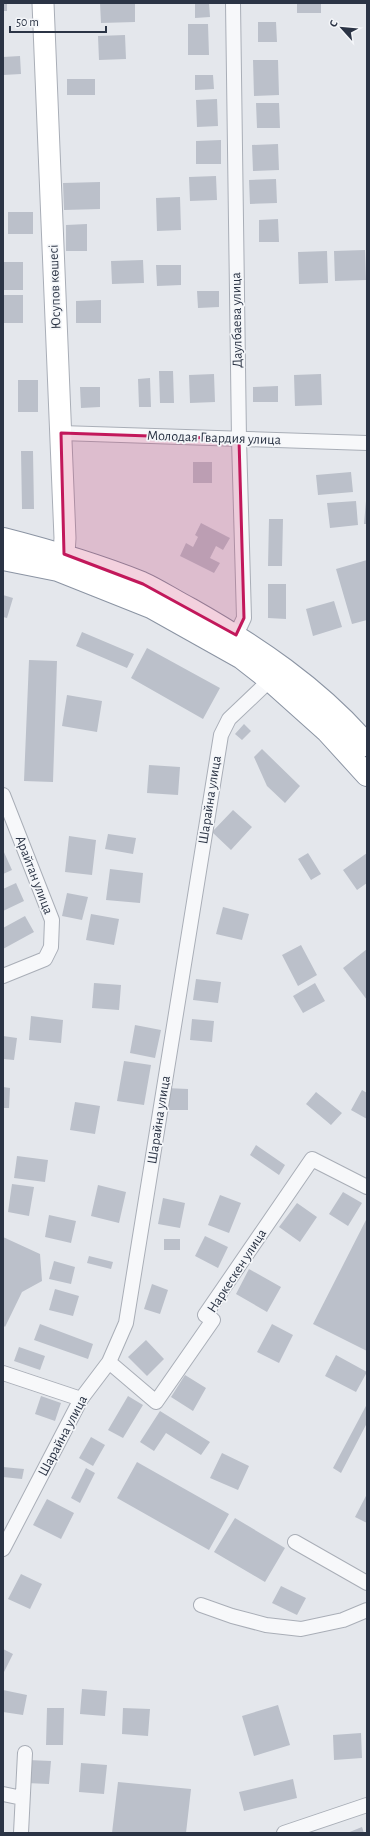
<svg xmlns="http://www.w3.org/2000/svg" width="370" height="1836" viewBox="0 0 370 1836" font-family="'Alegreya Sans',sans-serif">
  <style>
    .building { fill: #bbc0ca }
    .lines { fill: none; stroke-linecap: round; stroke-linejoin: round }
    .street-casing { stroke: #a9aeb7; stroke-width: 16 }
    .secondary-casing { stroke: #a9aeb7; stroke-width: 23 }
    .highway-casing { stroke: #8b94a3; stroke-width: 24 }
    .street { stroke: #f7f8fa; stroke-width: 14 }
    .secondary { stroke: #fff; stroke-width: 21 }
    .highway { stroke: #fff; stroke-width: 22 }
    .marked { fill: #c2185b; fill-opacity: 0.2; stroke: #c2185b; stroke-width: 3; stroke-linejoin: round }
    .labels { text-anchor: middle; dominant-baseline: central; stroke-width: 3.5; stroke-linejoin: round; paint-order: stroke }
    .street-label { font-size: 14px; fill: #2b3445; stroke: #f4f6f9 }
  </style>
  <rect width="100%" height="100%" fill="#e4e7ec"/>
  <path class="building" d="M3 3H7V11H3Z
    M100 3H135V22L101 23Z
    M195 3H209L210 17 195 18Z
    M297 3H321V13H297Z
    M258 22H276L277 42H258Z
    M188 24H208L209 55H188Z
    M125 35 126 59 99 60 98 36Z
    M20 56 21 74 3 75V57Z
    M253 60H278L279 95 254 96Z
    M195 75H213L214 89 195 90Z
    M67 79H95V95H67Z
    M217 99 218 126 197 127 196 100Z
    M256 103H279L280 128H257Z
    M221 140V164H196V141Z
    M278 144 279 170 253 171 252 145Z
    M216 176 217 200 190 201 189 177Z
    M276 179 277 203 250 204 249 180Z
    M100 182V209L64 210 63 183Z
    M180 197 181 230 157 231 156 198Z
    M8 212H33V234H8Z
    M278 219 279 242H259V220Z
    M87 224V251H66V225Z
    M365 250 366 280 335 281 334 251Z
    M327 251 328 283 299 284 298 252Z
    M143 260 144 283 112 284 111 261Z
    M3 262H23V290H3Z
    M156 265H181V285L157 286Z
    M197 291H219V307L198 308Z
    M3 295H23V323H3Z
    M101 300V323H76V301Z
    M159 371H173L174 403H160Z
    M214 374 215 402 190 403 189 375Z
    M321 374 322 405 295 406 294 375Z
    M150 378 151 407H139L138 379Z
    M18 380H38V412H18Z
    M278 386V402H253V387Z
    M80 387H100V407L81 408Z
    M21 451H33L34 509H22Z
    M193 462H212V483H193Z
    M351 472 353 492 318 495 316 475Z
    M356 501 358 525 330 528 327 503Z
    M366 501H367V524H364Z
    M269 519H283L282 566H268Z
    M201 523 230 538 223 550 216 546 210 558 220 563 214 573 180 556 186 543 193 547 198 537 195 535Z
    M367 560V620L352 624 336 569Z
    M268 584H286V619L268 618Z
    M3 595 13 598 7 618 3 617Z
    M334 601 342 627 313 636 306 609Z
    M82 632 134 654 127 668 76 646Z
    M147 648 220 688 203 719 131 678Z
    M29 660 57 661 53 782 24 781Z
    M67 695 102 701 97 732 62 726Z
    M244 724 251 731 242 740 235 734Z
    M262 749 300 786 285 803 267 786 254 757Z
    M149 765 180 767 178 795 147 793Z
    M233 810 252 827 231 850 212 832Z
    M108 834 136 838 133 854 105 849Z
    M69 836 96 840 92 875 65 872Z
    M3 850 12 870 3 874Z
    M308 853 321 874 311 880 298 859Z
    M367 853V883L357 890 343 870Z
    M110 869 143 873 140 903 106 900Z
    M16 883 24 901 3 911V889Z
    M67 893 88 897 82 920 62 916Z
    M223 907 249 914 242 940 216 934Z
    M91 914 119 919 114 945 86 940Z
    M25 916 34 932 3 949V928Z
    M301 945 317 975 298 986 282 955Z
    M367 949V1000L343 968Z
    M196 979 221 982 218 1003 193 1000Z
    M94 983 121 985 119 1010 92 1008Z
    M315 983 325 1001 303 1013 293 996Z
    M31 1016 63 1020 61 1043 29 1040Z
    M192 1019 214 1021 212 1042 190 1040Z
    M135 1025 161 1030 155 1058 130 1053Z
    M3 1036 17 1038 14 1060 3 1059Z
    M124 1061 151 1065 144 1105 117 1101Z
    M3 1087 10 1088 9 1108H3Z
    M166 1088 188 1089V1110H166Z
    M362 1090 367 1093V1119L351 1110Z
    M316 1092 342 1113 331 1125 306 1104Z
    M75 1102 100 1106 95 1134 70 1130Z
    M256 1145 285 1165 279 1175 250 1155Z
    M17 1156 48 1160 45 1182 14 1178Z
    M12 1184 34 1187 29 1216 8 1212Z
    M98 1185 126 1192 119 1223 91 1216Z
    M343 1192 362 1203 348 1226 329 1214Z
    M220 1195 241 1203 229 1233 208 1225Z
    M163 1198 185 1203 180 1228 158 1224Z
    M297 1203 317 1217 300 1242 279 1227Z
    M49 1215 76 1221 71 1243 45 1237Z
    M367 1218V1351L313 1324Z
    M205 1236 228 1247 218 1268 195 1256Z
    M3 1237 40 1254 42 1281 22 1292 5 1327 3 1325Z
    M164 1239H180V1250H164Z
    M89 1256 113 1262 111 1269 87 1263Z
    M54 1261 75 1267 71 1284 49 1279Z
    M249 1269 281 1287 267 1312 236 1294Z
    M152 1284 168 1290 160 1314 144 1309Z
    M55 1289 79 1296 73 1316 49 1310Z
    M40 1324 93 1344 88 1359 34 1340Z
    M272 1324 293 1335 279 1363 257 1352Z
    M146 1340 164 1359 147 1376 128 1357Z
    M19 1347 45 1356 40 1370 14 1361Z
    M336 1355 367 1372 356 1392 325 1376Z
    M185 1375 206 1388 193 1411 171 1397Z
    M41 1396 61 1403 55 1421 35 1414Z
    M128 1396 143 1405 123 1438 108 1430Z
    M367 1404V1423L341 1473 333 1468Z
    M160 1411 210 1442 201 1455 166 1433 154 1451 140 1442Z
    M91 1437 105 1445 93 1466 79 1458Z
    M222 1453 249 1466 238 1490 210 1478Z
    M137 1462 229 1514 209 1550 117 1498Z
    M3 1467 24 1469 22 1479 3 1477Z
    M86 1468 95 1473 80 1503 71 1498Z
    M367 1494V1523L355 1517Z
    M47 1499 74 1513 61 1539 33 1525Z
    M235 1518 285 1548 265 1582 214 1552Z
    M21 1574 42 1584 30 1609 8 1599Z
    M281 1586 306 1598 297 1615 272 1603Z
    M3 1649 13 1654 3 1674Z
    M82 1689 107 1691 105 1716 80 1714Z
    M3 1690 27 1695 23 1715 3 1712Z
    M278 1705 290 1745 254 1756 242 1716Z
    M47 1708H64L63 1745H46Z
    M123 1708 150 1709 148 1736 122 1734Z
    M361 1733 362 1758 334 1760 333 1735Z
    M28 1760 51 1761 49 1784 26 1783Z
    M81 1763 107 1765 104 1794 79 1792Z
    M293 1779 297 1798 244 1811 239 1792Z
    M118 1782 191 1789 186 1833H112Z
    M362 1827 364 1833H347Z"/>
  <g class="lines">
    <g class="street-casing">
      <path id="street" d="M233 3 239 439 244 618 236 635
        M61 433 367 443
        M3 795 52 920 51 947 45 959 3 976
        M109 1362 156 1402 213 1320 205 1315 312 1159 367 1187
        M3 1373 81 1399
        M295 1542 367 1583
        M3 1549 81 1399 109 1362 126 1323 221 735 229 719 270 680
        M201 1605 232 1616 266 1625 301 1629 343 1620 367 1610
        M3 1794 22 1798
        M21 1833 25 1753
        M284 1833 367 1805"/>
    </g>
    <g class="secondary-casing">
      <path id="secondary" d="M43 3 65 538 64 554 58 570"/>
    </g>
    <g class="highway-casing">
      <path id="highway" d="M3 539C50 551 97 565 142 583 158 590 174 601 190 609 255 646 318 688 367 745
        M3 559 58 570 151 607 242 658 270 680 327 731 367 775"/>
    </g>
    <use href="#street" class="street"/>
    <use href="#secondary" class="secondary"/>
    <use href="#highway" class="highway"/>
  </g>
  <path class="marked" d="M61 433 239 439 244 618 236 635 143 584 64 554Z"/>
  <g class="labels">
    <g class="street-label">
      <text transform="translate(55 287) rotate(-92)">Юсупов көшесі</text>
      <text transform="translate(237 320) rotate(-91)">Даулбаева улица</text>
      <text transform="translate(214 438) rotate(2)">Молодая Гвардия улица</text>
      <text transform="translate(210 800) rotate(-81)">Шарайна улица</text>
      <text transform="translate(34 875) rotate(69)">Арайтан улица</text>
      <text transform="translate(159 1120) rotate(-81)">Шарайна улица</text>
      <text transform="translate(237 1271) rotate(-57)">Наркескен улица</text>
      <text transform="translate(63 1436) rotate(-62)">Шарайна улица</text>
    </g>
  </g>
  <rect width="370" height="1836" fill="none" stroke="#2b3445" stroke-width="8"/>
  <g transform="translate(342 28) rotate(297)" stroke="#f4f6f9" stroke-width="3" paint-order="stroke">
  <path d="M0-3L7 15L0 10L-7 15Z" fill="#2b3445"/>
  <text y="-6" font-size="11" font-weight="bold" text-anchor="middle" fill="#2b3445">С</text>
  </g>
  <path d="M10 26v6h96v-6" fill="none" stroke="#2b3445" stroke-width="2"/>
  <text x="16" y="26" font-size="12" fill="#2b3445" stroke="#f4f6f9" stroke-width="3" paint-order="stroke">50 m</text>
</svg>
